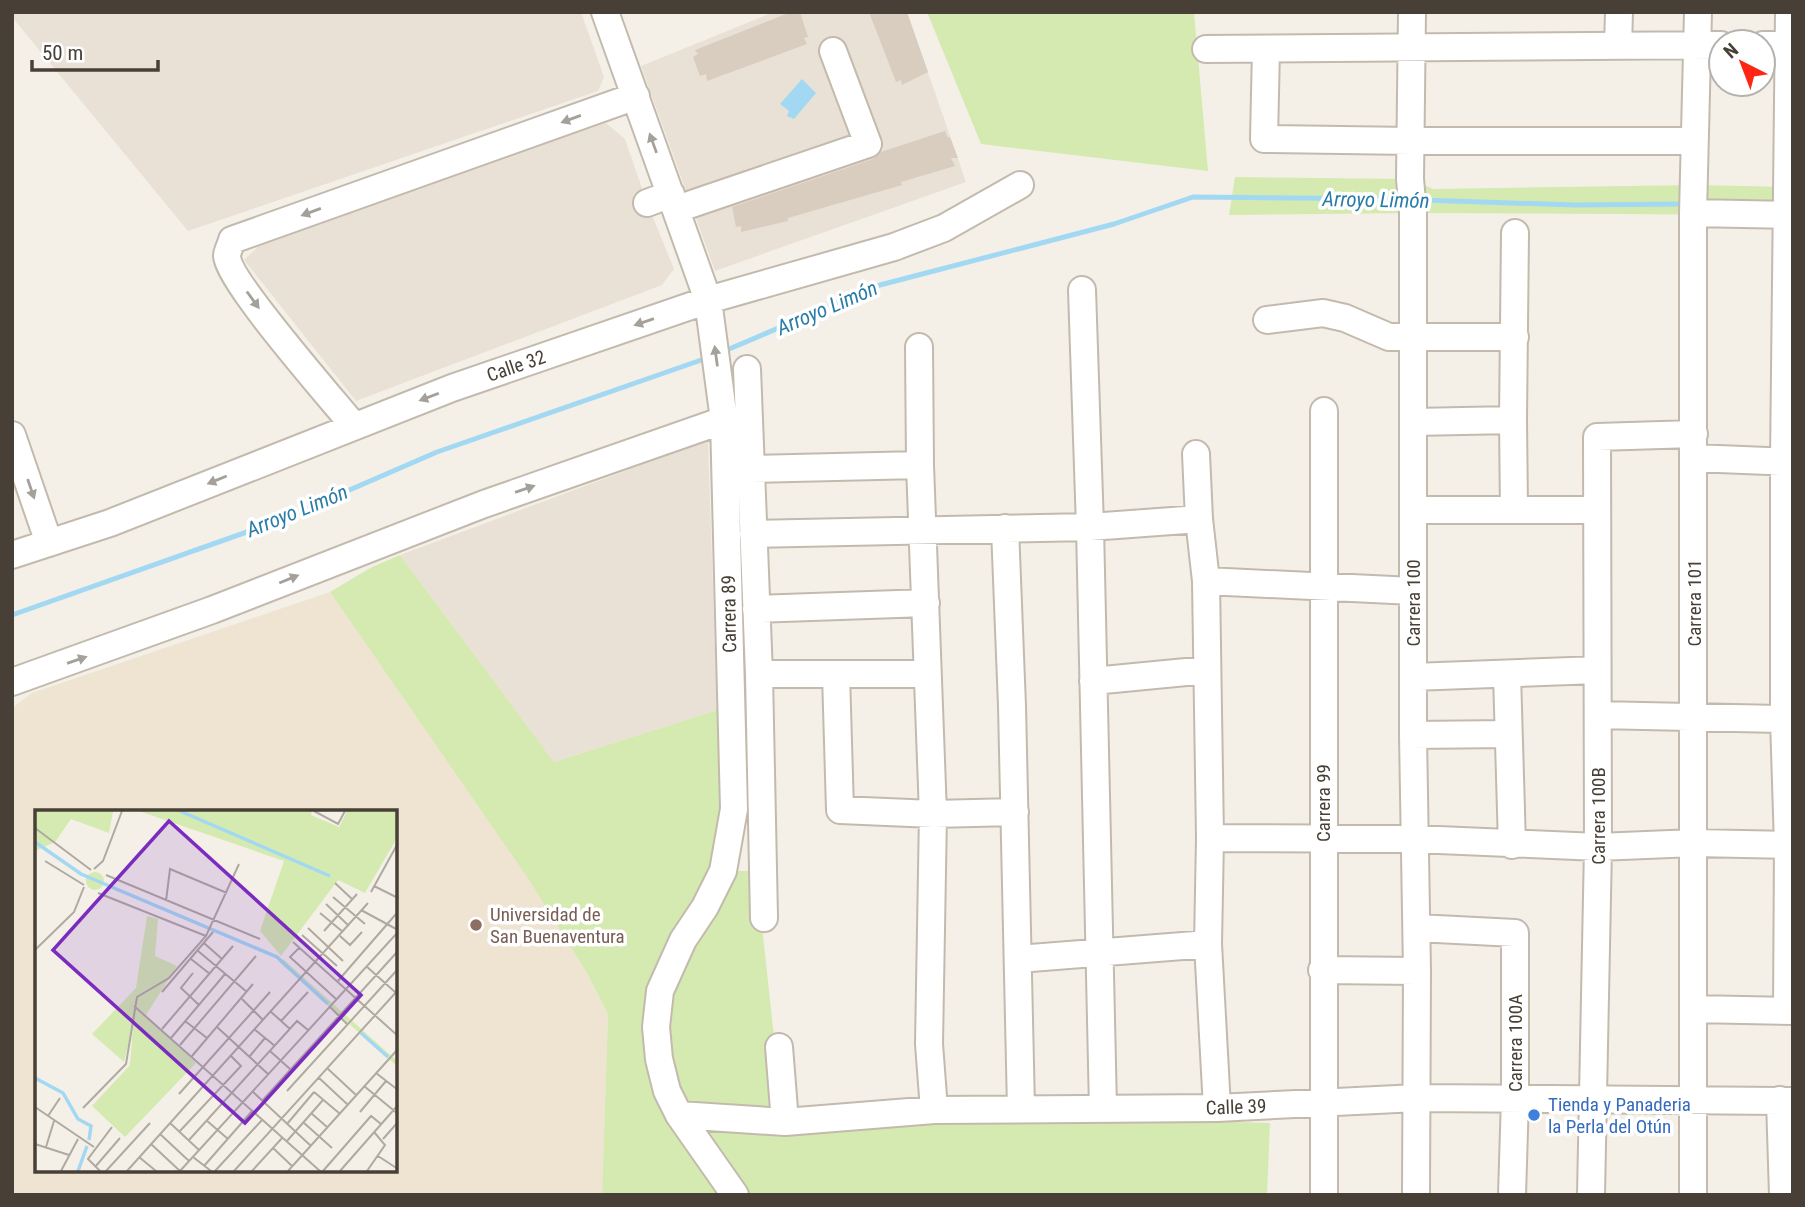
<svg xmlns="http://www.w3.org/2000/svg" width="1805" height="1207" viewBox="0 0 1805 1207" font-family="'Roboto Condensed',sans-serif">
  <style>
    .residential { fill: #e9e1d6 }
    .education { fill: #eee4d1; fill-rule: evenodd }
    .green { fill: #d4eab0 }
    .water { fill: #a3d8f3 }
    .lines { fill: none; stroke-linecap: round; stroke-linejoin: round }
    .stream { stroke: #a3d8f3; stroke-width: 5 }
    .building { fill: #d9cdc0 }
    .minor-casing { stroke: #c3baad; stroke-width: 30 }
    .minor { stroke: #fff; stroke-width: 26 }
    .oneway { fill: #a4a09a }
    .education-dot { fill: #8d6e63; stroke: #fff; stroke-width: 2.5 }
    .shop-dot { fill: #3f7fe0; stroke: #fff; stroke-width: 2.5 }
    .labels { text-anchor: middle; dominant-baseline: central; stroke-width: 7; stroke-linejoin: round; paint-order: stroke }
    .street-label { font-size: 19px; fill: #484036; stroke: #fff }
    .education-label { font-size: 19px; fill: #785e54; stroke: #fff; text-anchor: start }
    .shop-label { font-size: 19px; fill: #366cbe; stroke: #fff; text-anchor: start }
    .water-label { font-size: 21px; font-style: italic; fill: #287ca7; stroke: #fff }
    .inset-river { fill: none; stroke: #a3d8f3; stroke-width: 3.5 }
    .inset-road { fill: none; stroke: #afaaa1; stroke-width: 2 }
    .view { fill: #7b2cbf; fill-opacity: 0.15; stroke: #7b2cbf; stroke-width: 3.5 }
    .inset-edge { fill: none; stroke: #484036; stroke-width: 3.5 }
  </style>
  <rect width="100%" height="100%" fill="#f4f0e8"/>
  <path class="residential" d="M12 12H581L604 77 598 91 188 231 12 17Z
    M774 12H907L966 182 715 271 641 66Z
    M606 123 625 139 647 203 674 269 662 285 356 401 244 260 265 240Z
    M708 440 717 710 554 762 400 555Z"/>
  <path class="education" d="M330 592 527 877 587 973 608 1014 602 1195H12V708L32 693ZM37 811H396V1170H37Z"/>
  <path class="green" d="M927 12H1194L1208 171 981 144Z
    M1235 177 1410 179 1433 189 1695 185 1793 187V215L1413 213 1229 215Z
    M400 555 554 762 717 710 723 871H756L782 1110 1270 1123 1267 1195H602L608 1014 587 973 527 877 330 592 370 568Z"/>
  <path class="water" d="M802 79 816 93 794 119 787 116 789 111 780 104Z"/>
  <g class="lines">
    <path class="stream" d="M1421 200 1575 205 1680 204
      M722 352 880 285 1114 224 1193 197 1404 199
      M12 615 278 521 437 452 707 358"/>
  </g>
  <path class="building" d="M791 12H800L808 37 804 38 807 44 707 81 706 74 700 76 693 57 698 54 695 50Z
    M869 12H907L928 72 902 85 901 80 896 82Z
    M945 131 948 138 950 137 958 158H951L955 166 901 182 902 185 788 218V221L741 232V226L736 227 732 207 873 159 881 152Z"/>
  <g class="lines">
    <g class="minor-casing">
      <path id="minor" d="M605 12 708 300 724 420 734 809 723 871 705 907 683 940 660 991 656 1027 659 1059 667 1091 679 1115 735 1195
        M1412 12 1410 179 1413 213V735L1417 971 1416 1195
        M1763 45H1793
        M1618 46 1619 12
        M1206 49 1721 45
        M1266 49 1264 139 1412 141H1694
        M647 203 671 194
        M677 209 868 144 833 51
        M1693 213 1793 215
        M1082 290 1090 527 1103 1109
        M1267 320 1323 313 1345 318 1389 337H1515
        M919 347 920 465 933 814 929 1044 934 1110
        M747 369 759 674 764 918
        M1413 422 1513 420
        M354 426C332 399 228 281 227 256 227 251 231 245 232 240L636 96
        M12 435 49 543
        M1196 454 1199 519 1206 581 1210 838 1208 944 1217 1108
        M1694 458 1793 462
        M751 469 920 465
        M1413 510H1597
        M1514 510 1513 420 1515 233
        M1005 528 1012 706 1021 1109
        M753 534 1090 527 1199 519
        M12 555 110 523 452 388 708 300 894 247 944 228 1020 185
        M1206 581 1413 591
        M756 609 926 603
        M759 674H927
        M836 674 840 810 933 814 1015 812
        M1507 674 1512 845
        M1413 677 1597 670
        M1093 681 1207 670
        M12 682 212 610 484 504 724 420
        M1598 715 1784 719
        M1413 735 1508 734
        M1210 838 1415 839 1598 847 1694 843 1793 845
        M1417 928 1515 933V1098L1512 1195
        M1018 959 1208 944
        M1322 970 1417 971
        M1693 1009 1793 1011
        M1787 1011 1788 845 1784 719V461L1789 12
        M779 1047 785 1122
        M1780 1100 1783 1195
        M679 1115 785 1122 934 1110 1217 1108 1417 1098 1793 1101
        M1324 1195V411
        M1591 1195 1598 847 1597 437 1694 434
        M1693 1195V213L1698 12"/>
    </g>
    <use href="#minor" class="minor"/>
  </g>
  <defs><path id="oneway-solid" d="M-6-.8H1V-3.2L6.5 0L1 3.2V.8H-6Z" transform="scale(1.75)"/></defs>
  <g class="oneway">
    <use href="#oneway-solid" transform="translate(571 119) rotate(160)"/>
    <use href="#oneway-solid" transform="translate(653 143) rotate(-110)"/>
    <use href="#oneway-solid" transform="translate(311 212) rotate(160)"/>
    <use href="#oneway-solid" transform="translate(253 300) rotate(54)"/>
    <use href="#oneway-solid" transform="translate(644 322) rotate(161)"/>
    <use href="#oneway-solid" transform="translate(716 356) rotate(-98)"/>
    <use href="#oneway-solid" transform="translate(429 397) rotate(159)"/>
    <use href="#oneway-solid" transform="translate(217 480) rotate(158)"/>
    <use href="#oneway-solid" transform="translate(31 489) rotate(71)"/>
    <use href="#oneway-solid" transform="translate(525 489) rotate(-19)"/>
    <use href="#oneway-solid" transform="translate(289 579) rotate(-22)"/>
    <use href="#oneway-solid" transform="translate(77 660) rotate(-19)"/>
  </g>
  <circle class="education-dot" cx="476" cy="925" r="7"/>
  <circle class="shop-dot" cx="1534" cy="1115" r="7"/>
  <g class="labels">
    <g class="street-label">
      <text transform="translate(516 366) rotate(-19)">Calle 32</text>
      <text transform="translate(1413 603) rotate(-90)">Carrera 100</text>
      <text transform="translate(1694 603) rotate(-90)">Carrera 101</text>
      <text transform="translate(729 614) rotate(-91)">Carrera 89</text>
      <text transform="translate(1323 803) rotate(-90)">Carrera 99</text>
      <text transform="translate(1598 816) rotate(-90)">Carrera 100B</text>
      <text transform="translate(1515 1043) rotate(-90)">Carrera 100A</text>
      <text transform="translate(1236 1107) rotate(-2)">Calle 39</text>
    </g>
    <g class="education-label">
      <text x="490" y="914">Universidad de<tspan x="490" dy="22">San Buenaventura</tspan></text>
    </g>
    <g class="shop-label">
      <text x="1548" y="1104">Tienda y Panaderia<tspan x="1548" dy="22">la Perla del Otún</tspan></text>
    </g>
    <g class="water-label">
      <text transform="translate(1376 200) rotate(1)">Arroyo Limón</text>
      <text transform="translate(827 308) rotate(-23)">Arroyo Limón</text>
      <text transform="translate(297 511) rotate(-22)">Arroyo Limón</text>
    </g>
  </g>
  <g transform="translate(35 810)">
    <rect width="362" height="362" fill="#f4f0e8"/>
    <path d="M0 1H78L74 23 36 9 20 32 0 41ZM104 1H277L276 5 304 17 312 1H362V28L330 83 303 70 246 146 225 121 249 51ZM51 71a9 9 0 1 1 18 0a9 9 0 1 1-18 0ZM112 106 123 109 120 146 142 156 111 205 161 253 90 327 57 296 95 255 98 216 89 252 57 224 101 178ZM248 149 362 251V256L244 152Z" fill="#d4eab0"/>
    <path class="inset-river" d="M145 1 295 66M0 32 46 64 242 147 293 194M326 223 353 247M0 268 28 283 43 309 56 316 54 330M43 361 52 336"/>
    <path class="inset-road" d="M279 1 303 14 310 1M0 18 56 60M10 51 49 75M59 59 68 51 87 1M71 65 225 129M300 73 318 90M339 76 363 88M336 82 363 33M63 83 171 126M298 87 330 114M131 91 135 59 192 83M291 94 314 116M326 100 363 120M285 103 308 122M273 118 308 151M289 121 322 84M267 125 302 156M305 126 315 135 327 122M258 132 363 226M169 133 187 149M264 138 255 147 301 189M0 140 39 102 49 77M163 141 212 182M156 149 175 164M331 156 360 182M158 163 146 178 164 195M302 172 361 104M127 182 178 122M207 189 228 210M99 196 285 361M294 196 312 214M235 201 255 219M150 211 172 228M246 211 273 182M182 217 233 264M127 219 198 136M219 219 240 236M136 228 190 164M145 235 221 146M235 241 255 259M157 246 218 174M214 247 230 228M292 258 321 285M341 263 363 280M283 267 312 294M329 276 363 304M217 281 276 336M252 281 363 159M279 282 304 303M144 284 235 182M227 291 363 141M0 297 59 337M48 298 91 254 102 187 134 168 171 126 204 54M325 302 351 271M276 303 292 317M13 306 25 288M171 310 193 329M268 312 297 338M135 313 164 340M252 314 279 282M144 322 206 256 196 246M125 324 154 351M348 329 363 312M154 330 262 211 273 220M252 331 288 290M0 334 34 345M116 334 145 361M11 337 19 311M238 338 257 356M343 346 363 359M104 347 121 361M158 347 176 361M169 356 218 300M60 357 85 328M26 361 43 329M65 361 53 349 77 317M71 361 115 313M92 361 333 93M145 361 363 122M180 361 228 309M199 361 363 180M217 361 248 327M253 361 363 239M288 361 336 306 346 314M305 361 363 295M332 361 350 335 339 322"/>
    <path class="view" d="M134 11 326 185 210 313 18 140Z"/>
    <rect width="362" height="362" class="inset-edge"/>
  </g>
  <rect width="1805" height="1207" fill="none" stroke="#484036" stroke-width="28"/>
  <g transform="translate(1742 63) rotate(318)"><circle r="33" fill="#ffffff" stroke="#b6b3af" stroke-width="2"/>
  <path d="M0-5L12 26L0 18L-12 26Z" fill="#ff2514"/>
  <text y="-10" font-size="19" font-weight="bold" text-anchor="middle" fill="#484036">N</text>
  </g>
  <path d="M32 60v10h126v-10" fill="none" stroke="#484036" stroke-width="3.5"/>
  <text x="42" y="60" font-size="21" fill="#484036" stroke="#ffffff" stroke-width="5" paint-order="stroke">50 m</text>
</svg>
